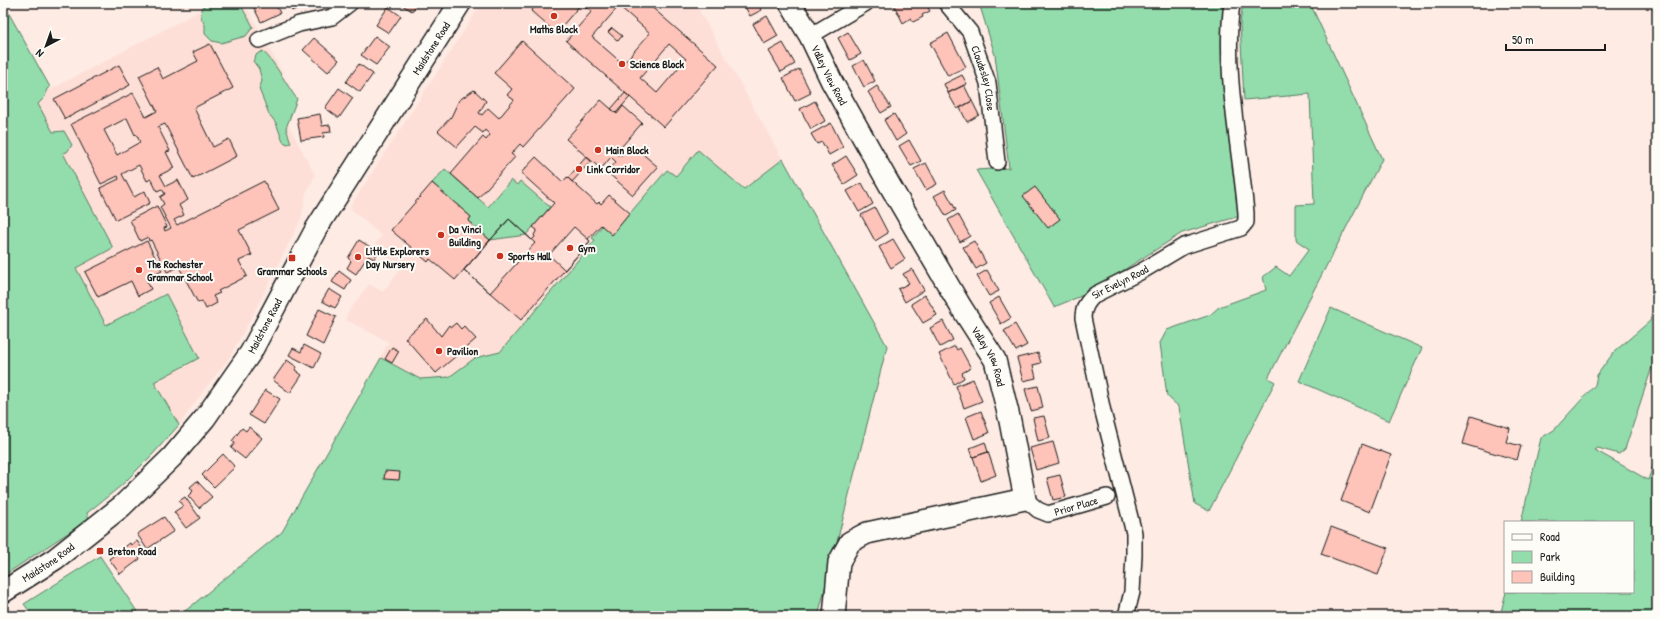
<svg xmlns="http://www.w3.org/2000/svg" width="1660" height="619" viewBox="0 0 1660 619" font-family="'Patrick Hand',sans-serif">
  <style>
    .built { fill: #fddfd7 }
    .green { fill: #93dcab; stroke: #587c64 }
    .building { fill: #fec3b9; stroke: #1c1c1c; fill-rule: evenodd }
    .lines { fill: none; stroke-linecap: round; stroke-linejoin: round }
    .street-casing { stroke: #1c1c1c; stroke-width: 18 }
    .secondary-casing { stroke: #1c1c1c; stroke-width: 24 }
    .street { stroke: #fdfcf7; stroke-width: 15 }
    .secondary { stroke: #fdfcf7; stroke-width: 21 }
    .poi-dot { fill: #c8321e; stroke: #fdfcf7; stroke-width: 1.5 }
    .labels { text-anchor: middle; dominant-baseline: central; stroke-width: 4; stroke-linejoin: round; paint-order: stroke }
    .poi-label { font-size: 11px; font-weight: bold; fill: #1c1c1c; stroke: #fdfcf7; text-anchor: start }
    .street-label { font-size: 11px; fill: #1c1c1c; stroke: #fdfcf7 }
  </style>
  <rect width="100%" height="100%" fill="#fdebe4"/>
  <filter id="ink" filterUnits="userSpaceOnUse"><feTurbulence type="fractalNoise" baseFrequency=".025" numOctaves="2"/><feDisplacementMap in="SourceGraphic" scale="8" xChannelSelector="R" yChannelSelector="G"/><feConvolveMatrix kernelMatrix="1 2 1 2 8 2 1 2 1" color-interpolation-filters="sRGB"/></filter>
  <g filter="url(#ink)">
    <path class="built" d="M215 3H244L294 94 283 115 315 175 306 193 301 219 250 320 228 360 206 387 179 425 153 454 122 485 35 98Z
      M482 3H695L887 346 818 616H179L282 532 389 342 346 320 347 314 369 284 383 292 400 270 392 263 387 256 375 244 382 236 350 208 352 204Z"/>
    <path class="green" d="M3 3 50 87 47 89 45 97 38 104 53 132 64 131 72 145 67 152 63 153 113 248 76 268 106 325 166 294 199 358 154 382 179 425 153 454 122 485 87 513 89 519 3 576Z
      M211 3H241C242 11 250 19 253 27L246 36 221 43 212 41 205 34V25L201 18 202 7Z
      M979 3H1226L1240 216 1182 233 1086 294 1054 307 976 170 1009 168 995 55Z
      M1243 3H1310L1382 159 1268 378 1275 382 1209 511 1195 504 1179 407 1167 396 1160 343 1167 330 1210 315 1219 307 1266 290 1263 277 1276 267 1289 276 1309 249 1296 240V205L1314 204 1310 94 1244 100 1240 23Z
      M263 51C277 65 285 83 297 99L286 128 291 143 288 144 283 142 276 123 269 114 259 89 262 81 259 69 253 61 257 54Z
      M698 150 744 189 783 159 887 346 818 616H179L282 532 381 358 420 379 449 377 475 358 500 352 595 240 592 238 602 226 612 234 667 170 676 176Z
      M445 169 488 207 511 180 517 185 520 181 550 207 526 235 490 240 468 221 471 217 432 183Z
      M1657 299V352L1625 449 1619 454 1598 448 1595 450 1648 480 1657 454V616H1500L1506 592H1633V522H1521L1541 438 1554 430 1595 385 1597 375 1614 352 1650 321Z
      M1331 308 1422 348 1389 421 1299 381Z
      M100 556 140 616H33L24 604Z"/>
    <path class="building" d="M259 3H275L280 13 261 22 253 6Z
      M288 3H307L292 11Z
      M399 3H418L412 11Z
      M538 3H582L556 33 531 11Z
      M582 3H592L596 7 599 3H647L718 65 664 127 566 41 592 11 587 8 586 9 581 5ZM619 6 650 33 623 64 592 37ZM669 44 686 59 657 93 640 78Z
      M743 3H758L762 10 750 16Z
      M899 3H925L930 11 922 15 923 17 913 22 911 18 903 23 894 5Z
      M388 7 401 16 389 33 376 25Z
      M767 16 778 36 764 44 753 24Z
      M612 28 622 36 618 41 608 32Z
      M848 32 861 54 850 60 838 38Z
      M948 33 966 67 948 76 930 43Z
      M375 36 390 47 376 65 361 55Z
      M314 38 339 60 328 72 303 50Z
      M522 41 575 89 523 147 520 144 511 154 515 157 478 198 451 174 483 137 486 140 490 135 485 130 483 133 475 127 457 147 438 131 451 117 459 100 474 90 486 101 479 113 482 115 488 108 499 118 514 100 507 95 512 89 494 73Z
      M783 43 795 64 781 72 769 51Z
      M210 44 233 88 194 108 213 147 229 139 237 156 193 179 165 124 158 127 170 151 166 152 174 168 160 175 166 186 178 180 188 200 179 205 184 215 174 220 177 225 264 181 279 210 239 230 252 255 239 261 247 276 218 291 220 293 213 296 217 303 206 309 202 301 198 303 179 267 167 272 151 240 149 241 148 237 140 241 130 220 157 206 167 227 164 228 165 231 171 228 160 207 164 204 160 197 165 194 162 189 157 191 151 179 147 181 139 165 122 174 134 197 145 191 150 203 116 220 100 188 119 179 118 176 101 184 71 124 133 93 146 117 157 111 139 76 157 67 163 79 198 61 193 52ZM127 118 135 135 136 134 140 142 117 155 104 130Z
      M864 60 875 81 864 87 853 66Z
      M359 64 373 74 360 92 346 82Z
      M119 65 130 85 65 119 54 99Z
      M799 69 811 93 795 101 783 78Z
      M962 75 967 84 948 93 944 84Z
      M964 85 972 101 957 109 948 93Z
      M877 86 891 107 881 113 868 92Z
      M339 88 353 98 339 118 325 108Z
      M625 93 630 97 616 113 611 109Z
      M601 100 617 114 623 106 642 123 616 153 620 157 631 144 658 167 633 195 607 172 616 162 611 157 601 169 566 139Z
      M815 101 825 121 811 129 800 109Z
      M972 101 979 115 967 122 960 108Z
      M320 114 322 126 330 125 331 132 323 133 324 137 301 140 297 118Z
      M894 114 906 134 896 141 884 120Z
      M831 123 843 147 829 155 822 142 817 144 811 134Z
      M909 140 921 161 911 166 899 146Z
      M846 156 858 175 844 184 832 165Z
      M536 157 563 182 567 177 597 204 599 202 601 204 609 195 630 213 612 235 601 225 588 239 590 241 521 320 464 270 509 219 532 240 535 237 534 235 537 230 533 227 554 203 521 173Z
      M586 157 591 161 572 182 568 178Z
      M926 163 937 184 926 190 914 169Z
      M432 183 471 217 468 221 490 240 455 280 430 259 428 262 391 230Z
      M862 183 873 204 859 212 847 191Z
      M1035 187 1060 219 1048 228 1023 196Z
      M945 190 956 210 946 216 934 196Z
      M875 208 888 233 875 241 861 215Z
      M958 214 970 236 960 242 948 220Z
      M509 219 535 243 490 293 464 270Z
      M574 227 590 241 565 270 549 255Z
      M893 239 905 259 891 268 879 247Z
      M359 240 378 252 374 259 368 256 356 274 347 268 351 261 348 258Z
      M147 241 162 271 146 279 151 289 138 296 131 281 98 297 85 272Z
      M974 241 986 263 976 269 963 247Z
      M912 269 924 290 905 302 898 289 909 283 903 274Z
      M987 270 999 291 989 296 977 276Z
      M339 271 351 280 345 290 332 282Z
      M329 289 342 297 335 308 322 301Z
      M925 295 937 315 923 323 911 304Z
      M999 297 1011 318 1001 324 989 303Z
      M319 309 336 317 323 345 306 336Z
      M427 319 441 336 449 325 451 327 456 323 461 329 464 326 476 339 436 373 405 338Z
      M943 321 953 340 940 347 930 328Z
      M1015 324 1027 345 1016 351 1004 331Z
      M304 345 321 354 314 368 289 355 293 348 301 352Z
      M955 346 957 350 960 348 971 368 962 373 964 378 954 384 939 354Z
      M392 347 399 351 392 363 385 359Z
      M1038 353 1041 363 1033 365 1036 378 1023 381 1017 358Z
      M287 360 297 367 295 370 302 375 290 393 273 380Z
      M973 379 982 401 964 408 956 386Z
      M1038 386 1043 408 1031 411 1025 389Z
      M265 390 280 399 264 424 249 415Z
      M981 411 989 433 974 439 966 417Z
      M1044 416 1050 438 1038 441 1033 418Z
      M1471 416 1510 428 1506 442 1521 446 1517 460 1463 444Z
      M249 427 262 438 245 459 231 448 235 443 232 441 242 428 246 431Z
      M985 442 988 452 973 457 970 448Z
      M1053 442 1059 463 1036 470 1030 448Z
      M1362 444 1391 455 1370 512 1341 501Z
      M988 452 996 475 981 481 973 457Z
      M223 454 235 467 214 487 202 475Z
      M385 471 400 472 399 480 384 479Z
      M1060 475 1066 497 1053 500 1047 478Z
      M197 481 212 497 199 508 188 496 193 491 190 487Z
      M185 497 200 518 186 528 174 512 183 506 179 501Z
      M164 517 174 531 147 549 137 534Z
      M1331 527 1388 548 1378 575 1321 554Z
      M137 541 144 551 138 555 140 559 120 574 109 559 130 543 131 545Z"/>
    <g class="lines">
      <g class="street-casing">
        <g id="street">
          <path id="s1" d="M946 3 970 32 988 83 997 162"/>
          <path d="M810 36 866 3"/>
          <path d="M259 40 299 24 332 17 350 3"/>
          <path id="s2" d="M1025 499 1038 510 1048 514 1107 497"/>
          <path id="s3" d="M1126 616 1132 592 1134 555V533L1103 412 1083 318C1083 308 1088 300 1096 294L1142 271 1184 246 1241 228 1246 222V213C1240 145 1223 71 1232 3"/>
        </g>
      </g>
      <g class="secondary-casing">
        <g id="secondary">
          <path id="s4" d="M790 3 810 36 832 82 889 184 961 307 995 360 1010 421 1025 499 867 533 850 542 839 562 834 616"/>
          <path id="s5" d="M3 592 55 559 122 506 172 457 205 418 251 352 316 229 460 3"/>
        </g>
      </g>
      <use href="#street" class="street"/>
      <use href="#secondary" class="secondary"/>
    </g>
  </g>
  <g class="poi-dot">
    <circle cx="554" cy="16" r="4"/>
    <circle cx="622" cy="64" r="4"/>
    <circle cx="598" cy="150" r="4"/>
    <circle cx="579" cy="169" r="4"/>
    <circle cx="441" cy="235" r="4"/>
    <circle cx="570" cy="248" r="4"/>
    <circle cx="500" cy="256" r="4"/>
    <circle cx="358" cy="257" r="4"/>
    <rect x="288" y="254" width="8" height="8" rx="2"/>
    <circle cx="139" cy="270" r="4"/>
    <circle cx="439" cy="351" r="4"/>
    <rect x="96" y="547" width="8" height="8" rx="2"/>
  </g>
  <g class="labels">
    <g class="poi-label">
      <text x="554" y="29" text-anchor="middle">Maths Block</text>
      <text x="630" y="64">Science Block</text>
      <text x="606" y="150">Main Block</text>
      <text x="587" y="169">Link Corridor</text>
      <text x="449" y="229">Da Vinci<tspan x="449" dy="13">Building</tspan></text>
      <text x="578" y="248">Gym</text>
      <text x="366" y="251">Little Explorers<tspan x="366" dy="13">Day Nursery</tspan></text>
      <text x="508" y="256">Sports Hall</text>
      <text x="147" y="264">The Rochester<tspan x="147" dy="13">Grammar School</tspan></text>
      <text x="292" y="271" text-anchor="middle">Grammar Schools</text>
      <text x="447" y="351">Pavilion</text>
      <text x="108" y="551">Breton Road</text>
    </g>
    <g class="street-label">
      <text stroke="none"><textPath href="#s5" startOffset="702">Maidstone Road</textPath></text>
      <text stroke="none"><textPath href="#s4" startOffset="82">Valley View Road</textPath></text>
      <text stroke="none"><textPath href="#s1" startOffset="86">Cloudesley Close</textPath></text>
      <text stroke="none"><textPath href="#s3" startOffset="360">Sir Evelyn Road</textPath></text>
      <text stroke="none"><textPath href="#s5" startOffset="378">Maidstone Road</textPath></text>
      <text stroke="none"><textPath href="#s4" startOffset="406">Valley View Road</textPath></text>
      <text stroke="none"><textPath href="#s2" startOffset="57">Prior Place</textPath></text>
      <text stroke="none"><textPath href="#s5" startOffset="54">Maidstone Road</textPath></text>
    </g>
  </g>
  <rect width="1660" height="619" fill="none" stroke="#fdfcf7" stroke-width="16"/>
  <rect x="8" y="8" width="1644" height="603" fill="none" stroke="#1c1c1c" stroke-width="1.5" filter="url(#ink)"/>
  <rect x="1504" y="521" width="130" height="72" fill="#fdfcf7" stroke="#a3a29f"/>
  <rect x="1512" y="534" width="20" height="6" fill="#fdfcf7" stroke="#a3a29f"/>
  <text x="1540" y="541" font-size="12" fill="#1c1c1c">Road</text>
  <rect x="1512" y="551" width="20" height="12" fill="#93dcab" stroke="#a3a29f"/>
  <text x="1540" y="561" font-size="12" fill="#1c1c1c">Park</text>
  <rect x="1512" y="571" width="20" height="12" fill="#fec3b9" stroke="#a3a29f"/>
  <text x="1540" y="581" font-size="12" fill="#1c1c1c">Building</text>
  <g transform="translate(46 46) rotate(221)" stroke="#fdfcf7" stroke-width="3" paint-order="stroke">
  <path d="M0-3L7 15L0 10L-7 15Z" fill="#1c1c1c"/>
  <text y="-6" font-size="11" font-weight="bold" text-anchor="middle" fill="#1c1c1c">N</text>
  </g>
  <path d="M1506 44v6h99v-6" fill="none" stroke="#1c1c1c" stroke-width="2"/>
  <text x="1512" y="44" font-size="12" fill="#1c1c1c" stroke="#fdfcf7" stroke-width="3" paint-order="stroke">50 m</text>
</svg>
